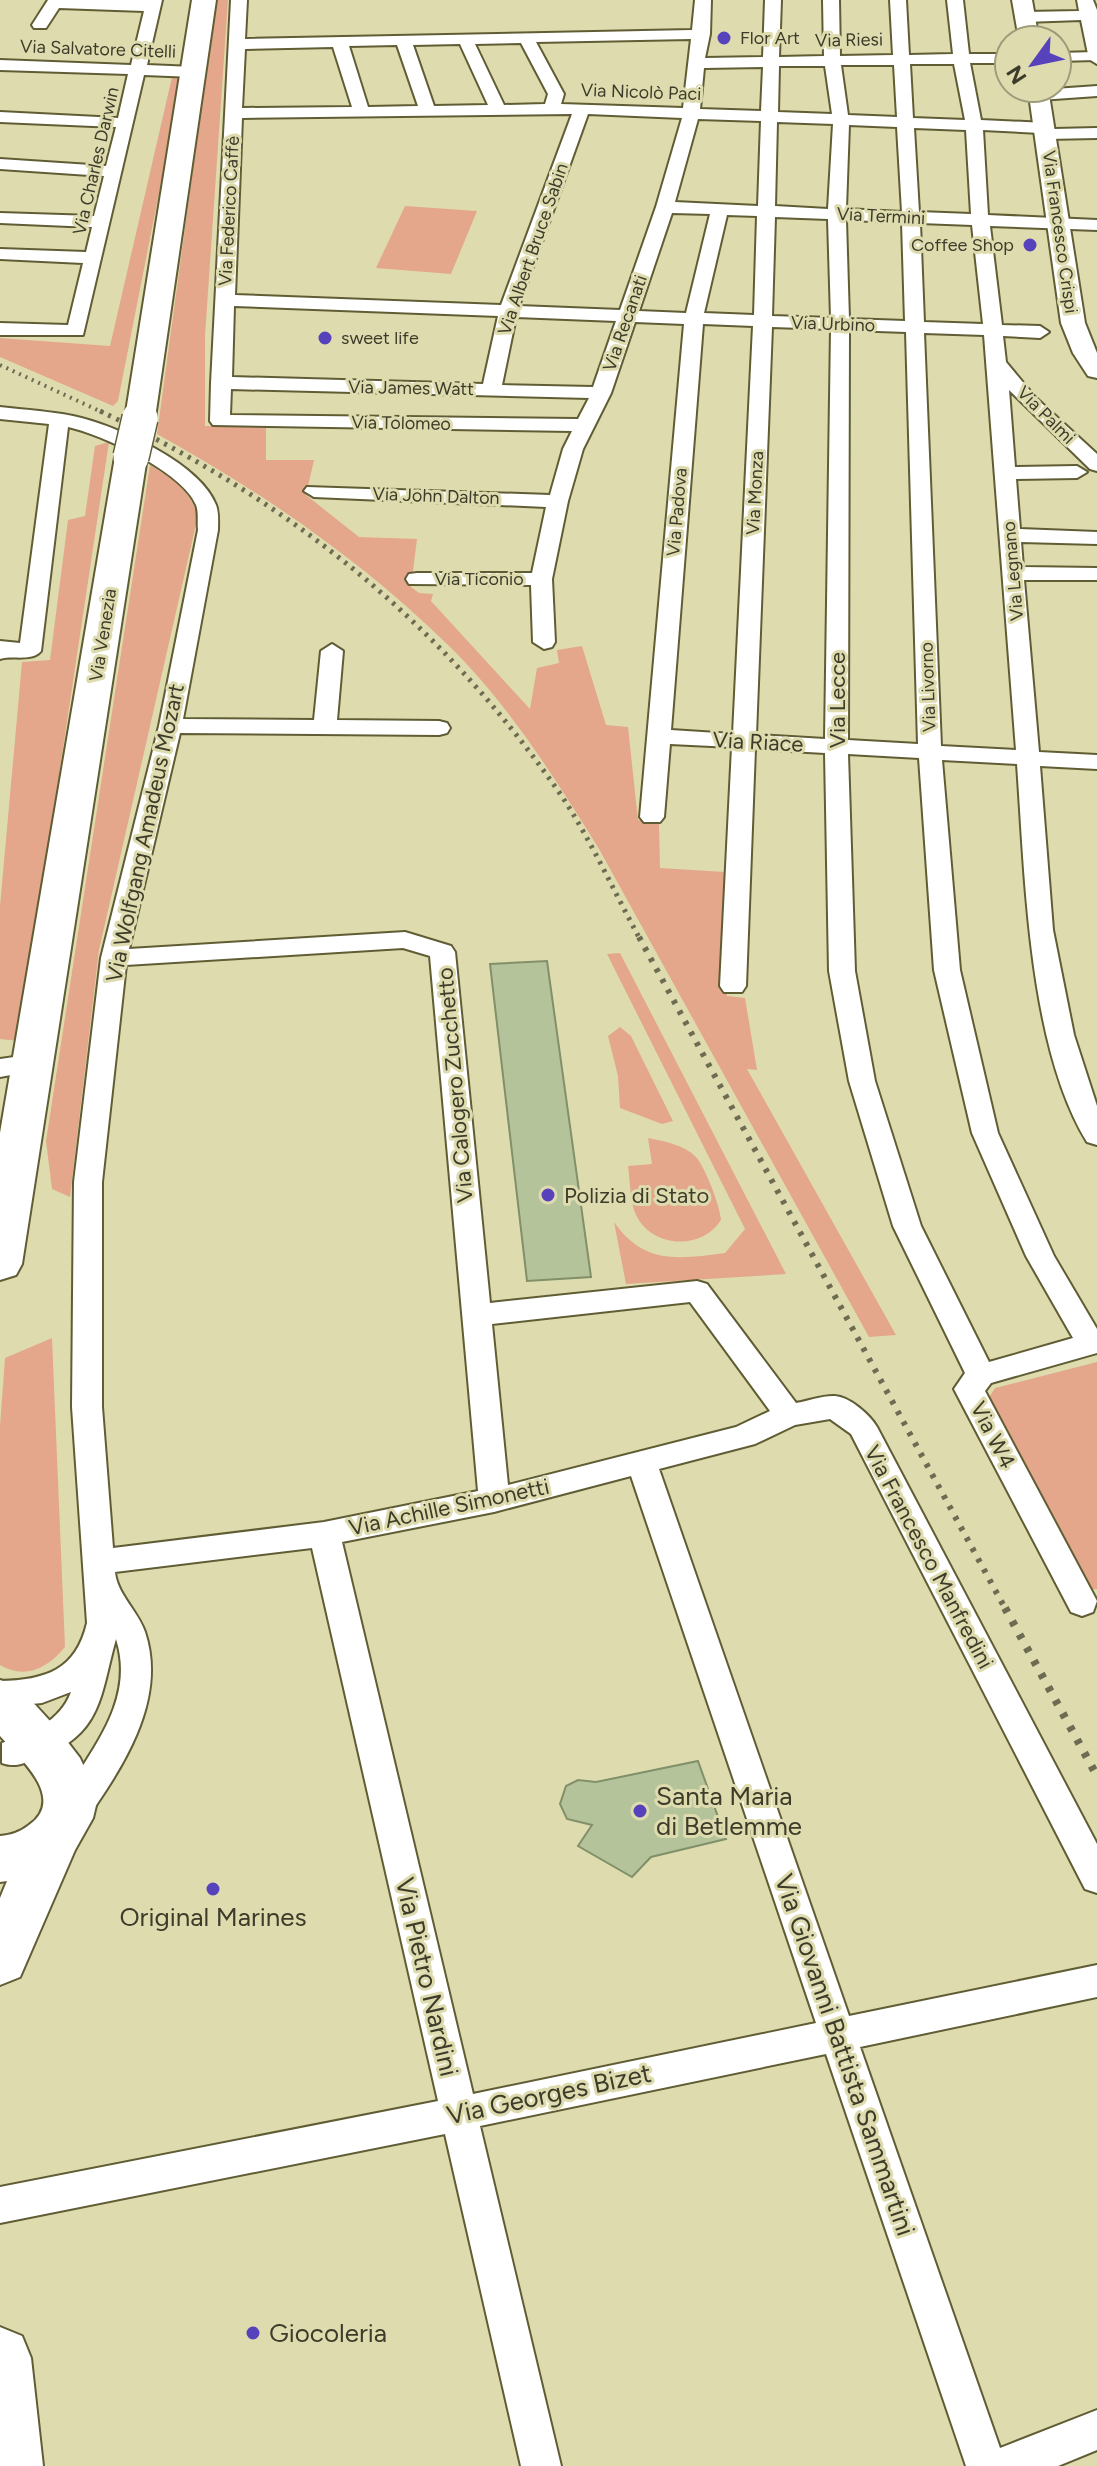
<svg xmlns="http://www.w3.org/2000/svg" width="1097" height="2466" viewBox="0 0 1097 2466" font-family="Figtree,sans-serif">
  <style>
    .green { fill: #e4a78c }
    .building { fill: #b4c39a; stroke: #819069; stroke-width: 2 }
    .lines { fill: none; stroke-linecap: round; stroke-linejoin: round }
    .pedestrian-casing { stroke: #605d35; stroke-width: 4 }
    .minor-casing { stroke: #605d35; stroke-width: 4 }
    .tertiary-casing { stroke: #605d35; stroke-width: 4 }
    .primary-casing { stroke: #605d35; stroke-width: 4 }
    .pedestrian { fill: #fff; fill-rule: evenodd }
    .minor { fill: #fff; fill-rule: evenodd }
    .tertiary { fill: #fff; fill-rule: evenodd }
    .primary { fill: #fff; fill-rule: evenodd }
    .rail-far3 { stroke: #6d6c52; stroke-width: 4; stroke-dasharray: 2 5; stroke-linecap: butt }
    .rail-far2 { stroke: #6d6c52; stroke-width: 5; stroke-dasharray: 3 6; stroke-linecap: butt }
    .rail-far1 { stroke: #6d6c52; stroke-width: 6; stroke-dasharray: 4 8; stroke-linecap: butt }
    .rail { stroke: #6d6c52; stroke-width: 8; stroke-dasharray: 5 10; stroke-linecap: butt }
    .primary-bridge-casing { stroke: #605d35; stroke-width: 38; stroke-linecap: butt }
    .primary-bridge { stroke: #fff; stroke-width: 35 }
    .poi-dot { fill: #5643bb; stroke: #dedcaf; stroke-width: 3 }
    .labels { text-anchor: middle; dominant-baseline: central; stroke-width: 6; stroke-linejoin: round; paint-order: stroke }
    .far-poi-label { font-size: 18px; fill: #3d3c2a; stroke: #dedcaf; text-anchor: start }
    .far-street-label { font-size: 18px; fill: #3d3c2a; stroke: #dedcaf }
    .street-label { font-size: 22px; fill: #3d3c2a; stroke: #dedcaf }
    .poi-label { font-size: 22px; fill: #3d3c2a; stroke: #dedcaf; text-anchor: start }
    .near-poi-label { font-size: 26px; fill: #3d3c2a; stroke: #dedcaf; text-anchor: start }
    .near-street-label { font-size: 26px; fill: #3d3c2a; stroke: #dedcaf }
  </style>
  <rect width="100%" height="100%" fill="#dedcaf"/>
  <path class="green" d="M216 0H228L205 336V426H266V460H314L306 495 359 537 417 539 411 587 419 593 433 594 431 601 530 709 537 668 559 663 557 650 582 646 606 725 628 727 638 820 659 823 660 868 725 872 727 996 745 998 757 1070 747 1069 896 1335 869 1337 599 849C555 778 507 702 447 644 361 560 262 492 157 434Z
    M172 77 179 79 180 86 118 401 113 406 0 357V338L110 346Z
    M405 206 477 211 451 274 376 268Z
    M109 442 19 1041 0 1039V906L22 662 50 660 68 520 85 516 95 446Z
    M150 465C174 480 194 491 197 520L99 950 70 1197 52 1189 46 1141Z
    M620 953 786 1274 626 1284 614 1222C644 1265 679 1259 725 1253L745 1229 607 954Z
    M620 1027 631 1036 673 1121 662 1124 620 1108 618 1076 608 1036Z
    M648 1138C663 1141 684 1145 695 1156 705 1166 720 1206 721 1220 701 1252 647 1248 634 1210 630 1197 630 1180 628 1166L652 1164Z
    M52 1338 65 1647C48 1668 25 1680 0 1665V1426L5 1358Z
    M1097 1362V1589L1089 1590 988 1399 995 1388Z"/>
  <path class="building" d="M547 961 591 1277 527 1281 490 964Z
    M698 1761 726 1839 651 1857 632 1877 578 1846 592 1825 567 1819 560 1804 566 1786 578 1780 596 1782Z"/>
  <g class="lines">
    <g class="pedestrian-casing">
      <path id="pedestrian" d="M1096 52V60L1057 61V53Z"/>
    </g>
    <g class="minor-casing">
      <path id="minor" d="M48 0H162L147 65 194 67 202 72 194 77 144 75 83 335H0V323L68 325 83 263 0 259V249L86 252 92 227 0 223V213L94 216 104 176 0 169V159L106 166 116 127 0 122V112L118 118 128 74 0 70V60L131 65 144 11 59 8 46 28H34L32 25Z
        M231 0H247L245 39 692 30 695 0H711L710 34 705 58 763 57 765 0H781L779 57 824 56 823 0H839L840 56 893 55 890 0H906L909 55 953 54 947 0H963L969 54H1009V62L1004 63H970L981 120 1046 123 1054 129 1097 128V138L1047 139 1041 138 1040 133 983 130 988 215 1097 220V230L990 226 1002 325 1040 326 1049 332 1040 338 1003 336 1006 362 1036 398 1097 454V471L1090 469 1009 390 1015 467 1077 466 1087 472 1077 478 1016 479 1020 529 1097 532V544L1021 542 1023 567 1097 568V580H1024L1039 752 1097 755V769L1040 766 1053 930 1074 1035 1097 1106V1145L1087 1142C1028 1046 1025 875 1017 764L942 760 960 970 998 1133 1054 1256 1097 1329V1353L991 1383 985 1391 1097 1601 1093 1612 1082 1616 1071 1612 954 1389 965 1373 893 1226 849 1081 829 971 825 753 755 749 746 986 742 992H724L720 986 732 747 670 744 664 817 660 822H644L640 817 684 324 635 322 611 393 583 449 568 501 552 579 555 642 552 647 544 649 533 642 531 585 409 584 406 579 409 574 417 573H532L546 507 314 497 304 491 307 487 550 495 563 449 572 431 213 425 210 421 211 383ZM691 39 683 108 561 104 564 94 536 42ZM521 43 548 94 545 104 504 105 475 44ZM460 44 488 105 434 106 413 45ZM397 45 418 106 368 107 349 46ZM333 47 352 107 242 108 245 49ZM910 64H954L965 120 913 118ZM841 65H894L897 117 848 115ZM779 66H825L832 114 778 112ZM763 67 761 111 700 109 704 68ZM572 114 501 305 235 295 242 118ZM588 114 682 118 656 207 620 310 519 306ZM698 119 761 121 758 206 675 202ZM777 122 833 124 828 209 775 206ZM849 125 897 127 902 212 846 209ZM914 128 966 130 971 214 919 212ZM672 213 710 214 686 313 639 311ZM727 215 757 216 754 315 704 313ZM775 217 828 219 831 318 772 316ZM846 220 902 222 905 321 849 319ZM920 223 972 225 983 324 924 322ZM234 306 498 316 483 384 232 377ZM516 317 616 321 593 387 502 385ZM703 324 753 326 733 734 671 730ZM772 327 831 329 825 739 756 735ZM849 330 906 332 918 744 848 740ZM924 333 984 335 1016 750 941 746ZM231 389 589 398 578 419 230 415ZM848 754 919 758 934 970 972 1133 1026 1256 1073 1338 989 1362 921 1226 875 1081 855 971Z
        M1077 0H1093L1097 10V64L1089 59 1081 20 1025 22 1017 17 1025 12 1079 11Z
        M1097 86V96L1040 100 1032 95 1040 90Z
        M0 407C25 410 49 411 73 416 116 425 200 463 216 505 219 513 218 522 218 530L183 719 314 720 321 651 332 644 343 651 337 720 439 721 447 723 450 728 447 733 439 735 180 733 129 949 405 932 451 946 455 952 490 1303 697 1281 707 1284 796 1403C808 1401 824 1395 835 1396 850 1397 870 1415 877 1427L1097 1844V1893L1085 1889 851 1434 830 1419 795 1425 755 1444 659 1469 849 2016 1097 1965V1997L860 2047 1000 2448 1097 2410V2450L1058 2466H966L826 2054 480 2126 561 2466H521L445 2134 0 2223V2187L438 2101 312 1548 115 1572C117 1594 138 1611 145 1632 168 1701 121 1770 83 1824L71 1828 59 1824 54 1814C81 1759 138 1707 116 1639 100 1695 103 1735 38 1758 24 1763 16 1768 2 1763V1743C31 1733 60 1722 71 1692L42 1703 0 1707V1681C46 1680 76 1670 87 1623L72 1407 74 1182 101 958 159 726 198 530C197 522 199 513 196 505 183 472 101 434 68 427L41 651C32 662 13 655 0 659V641L20 643 49 424 0 419ZM403 948 430 956 478 1491 324 1522 113 1548 102 1407V1182L126 965ZM690 1302 770 1411 736 1427 508 1485 492 1324ZM631 1476 816 2023 473 2094 342 1542 494 1512Z
        M35 1054 44 1057 48 1063 44 1069 0 1077V1059Z"/>
    </g>
    <g class="tertiary-casing">
      <path id="tertiary" d="M1012 0H1032L1039 40H1019Z
        M1028 88H1048L1085 323 1097 353V378L1088 376 1073 353 1061 323Z"/>
    </g>
    <g class="primary-casing">
      <path id="primary" d="M192 0H216L155 418 151 425 140 427 129 425 125 418Z
        M131 448 142 450 147 457 22 1264 16 1275 0 1280V1133L115 457 120 450Z
        M0 1680 18 1686 60 1732 80 1758 98 1797 93 1818 75 1850 20 1977 0 1985V1898L7 1881 0 1882V1836C12 1835 20 1832 29 1825 67 1799 20 1758 0 1736Z
        M0 2327 22 2336 31 2358 43 2466H0Z"/>
    </g>
    <use href="#pedestrian" class="pedestrian"/>
    <use href="#minor" class="minor"/>
    <use href="#tertiary" class="tertiary"/>
    <use href="#primary" class="primary"/>
    <path class="rail-far3" d="M0 365 104 413"/>
    <path class="rail-far2" d="M100 411C291 502 440 621 561 795 591 840 614 892 640 939"/>
    <path class="rail-far1" d="M639 937 1006 1610"/>
    <path class="rail" d="M1005 1608 1097 1776"/>
    <g class="primary-bridge-casing">
      <path id="primary-bridge" d="M131 457 140 418"/>
    </g>
    <use href="#primary-bridge" class="primary-bridge"/>
  </g>
  <g class="poi-dot">
    <circle cx="724" cy="38" r="8"/>
    <circle cx="1030" cy="245" r="8"/>
    <circle cx="325" cy="338" r="8"/>
    <circle cx="548" cy="1195" r="8"/>
    <circle cx="640" cy="1811" r="8"/>
    <circle cx="213" cy="1889" r="8"/>
    <circle cx="253" cy="2333" r="8"/>
  </g>
  <g class="labels">
    <g class="far-poi-label">
      <text x="740" y="38">Flor Art</text>
      <text x="1014" y="245" text-anchor="end">Coffee Shop</text>
      <text x="341" y="338">sweet life</text>
    </g>
    <g class="far-street-label">
      <text transform="translate(849 40) rotate(-1)">Via Riesi</text>
      <text transform="translate(98 49) rotate(2)">Via Salvatore Citelli</text>
      <text transform="translate(641 92) rotate(2)">Via Nicolò Paci</text>
      <text transform="translate(96 161) rotate(-77)">Via Charles Darwin</text>
      <text transform="translate(229 211) rotate(-87)">Via Federico Caffè</text>
      <text transform="translate(881 216) rotate(3)">Via Termini</text>
      <text transform="translate(1060 232) rotate(82)">Via Francesco Crispi</text>
      <text transform="translate(533 249) rotate(-71)">Via Albert Bruce Sabin</text>
      <text transform="translate(625 323) rotate(-71)">Via Recanati</text>
      <text transform="translate(833 324) rotate(2)">Via Urbino</text>
      <text transform="translate(411 388) rotate(1)">Via James Watt</text>
      <text transform="translate(1046 415) rotate(45)">Via Palmi</text>
      <text transform="translate(401 423) rotate(1)">Via Tolomeo</text>
      <text transform="translate(755 493) rotate(-87)">Via Monza</text>
      <text transform="translate(436 496) rotate(2)">Via John Dalton</text>
      <text transform="translate(677 512) rotate(-85)">Via Padova</text>
      <text transform="translate(1013 571) rotate(-95)">Via Legnano</text>
      <text x="479" y="579">Via Ticonio</text>
      <text transform="translate(103 635) rotate(-81)">Via Venezia</text>
      <text transform="translate(928 687) rotate(-92)">Via Livorno</text>
    </g>
    <g class="street-label">
      <text transform="translate(837 700) rotate(-90)">Via Lecce</text>
      <text transform="translate(758 742) rotate(3)">Via Riace</text>
      <text transform="translate(145 833) rotate(-78)">Via Wolfgang Amadeus Mozart</text>
      <text transform="translate(455 1085) rotate(-95)">Via Calogero Zucchetto</text>
      <text transform="translate(993 1435) rotate(63)">Via W4</text>
      <text transform="translate(449 1507) rotate(-12)">Via Achille Simonetti</text>
      <text transform="translate(929 1557) rotate(62)">Via Francesco Manfredini</text>
    </g>
    <g class="poi-label">
      <text x="564" y="1195">Polizia di Stato</text>
    </g>
    <g class="near-poi-label">
      <text x="656" y="1796">Santa Maria<tspan x="656" dy="30">di Betlemme</tspan></text>
      <text x="213" y="1917" text-anchor="middle">Original Marines</text>
      <text x="269" y="2333">Giocoleria</text>
    </g>
    <g class="near-street-label">
      <text transform="translate(427 1977) rotate(77)">Via Pietro Nardini</text>
      <text transform="translate(845 2055) rotate(71)">Via Giovanni Battista Sammartini</text>
      <text transform="translate(549 2094) rotate(-12)">Via Georges Bizet</text>
    </g>
  </g>
  <g transform="translate(1033 64) rotate(237)"><circle r="38" fill="#dedcaf" stroke="#9e9c7a" stroke-width="2"/>
  <path d="M0-6L14 30L0 20L-14 30Z" fill="#5643bb"/>
  <text y="-12" font-size="22" font-weight="bold" text-anchor="middle" fill="#3d3c2a">N</text>
  </g>
</svg>
